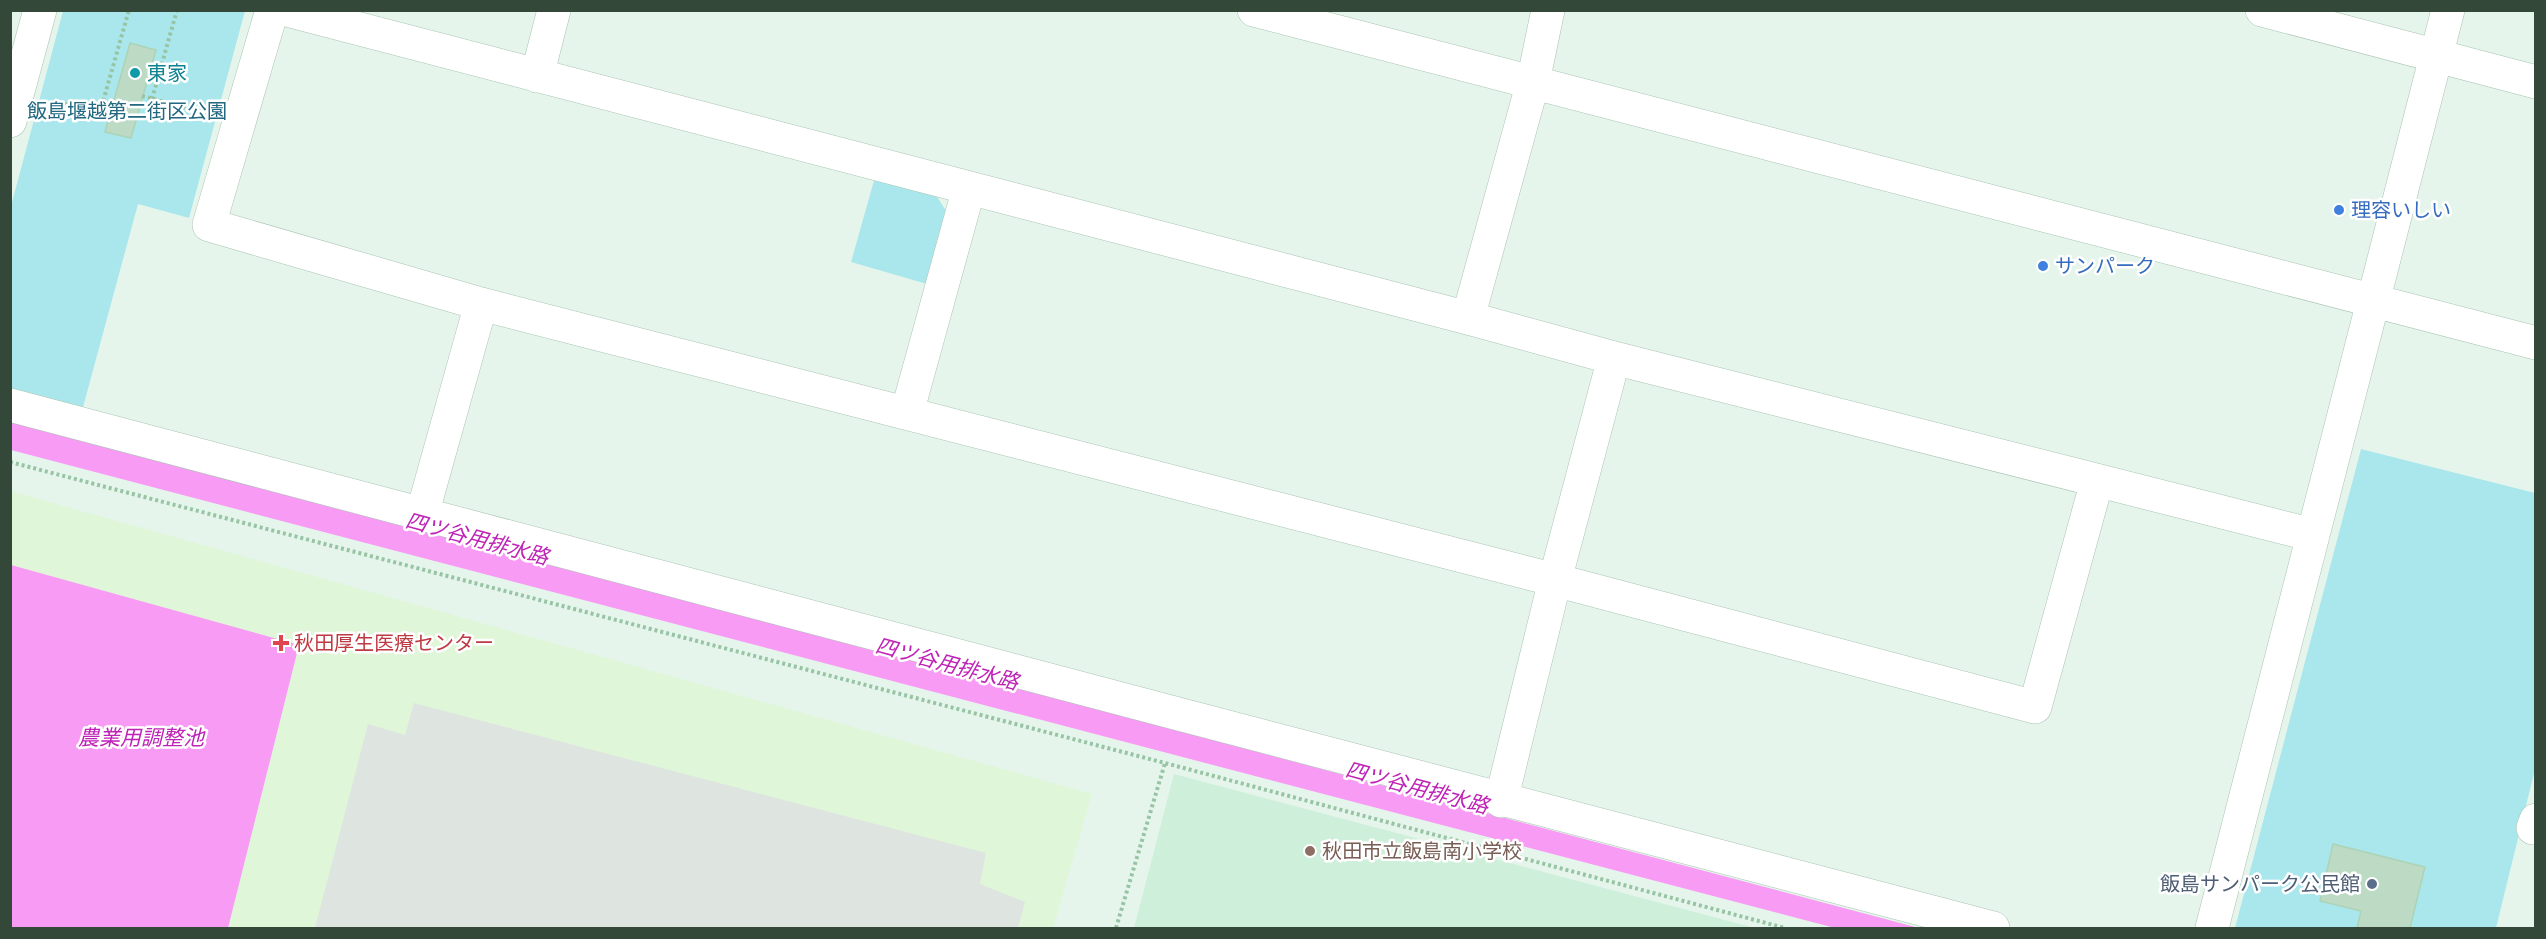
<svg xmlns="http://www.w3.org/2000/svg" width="2546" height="939" viewBox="0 0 2546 939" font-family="'Nunito Sans','Noto Sans JP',sans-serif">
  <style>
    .education { fill: #ceefda }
    .medical { fill: #dff6d8 }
    .green { fill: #aae7ed }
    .parking { fill: #dee5e0 }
    .water { fill: #f89bf4 }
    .building { fill: #bddac4; stroke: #acd3b6; stroke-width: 1.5 }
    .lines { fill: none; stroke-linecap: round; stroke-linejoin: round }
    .minor-casing { stroke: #aac4b2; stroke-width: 34 }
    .path { stroke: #97c4a4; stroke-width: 4; stroke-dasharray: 3 3; stroke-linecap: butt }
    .minor { stroke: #fff; stroke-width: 33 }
    .culture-dot { fill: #0f9aa8; stroke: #fff; stroke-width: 2 }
    .shop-dot { fill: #3f7fe0; stroke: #fff; stroke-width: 2 }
    .health-dot { fill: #e0444e; stroke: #fff; stroke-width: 2 }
    .education-dot { fill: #8d6e63; stroke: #fff; stroke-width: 2 }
    .service-dot { fill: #5c6f8a; stroke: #fff; stroke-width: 2 }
    .labels { text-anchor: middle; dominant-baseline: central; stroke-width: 5; stroke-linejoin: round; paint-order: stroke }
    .culture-label { font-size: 20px; fill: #0d838f; stroke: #fff; text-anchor: start }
    .park-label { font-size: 20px; fill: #216880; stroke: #fff }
    .shop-label { font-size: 20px; fill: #366cbe; stroke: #fff; text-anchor: start }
    .health-label { font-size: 20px; fill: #be3a42; stroke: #fff; text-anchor: start }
    .education-label { font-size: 20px; fill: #785e54; stroke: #fff; text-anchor: start }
    .service-label { font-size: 20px; fill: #4e5e75; stroke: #fff; text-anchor: end }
    .water-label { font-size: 21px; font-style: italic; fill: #bf22b6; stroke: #fff }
  </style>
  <rect width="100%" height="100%" fill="#e6f5eb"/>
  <path class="education" d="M1174 774 1755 928H1134Z"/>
  <path class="medical" d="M10 491 1092 794 1053 928H11Z"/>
  <path class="green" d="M63 11H245L189 218 138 204 82 411 11 392V206Z
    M875 177 936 195 948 214 927 284 851 262Z
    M2361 449 2535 493V769L2496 928H2235Z"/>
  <path class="parking" d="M414 703 986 853 980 884 1025 902 1018 928H315L368 724 405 735Z"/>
  <path class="water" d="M10 420 1919 928H1835L11 450Z
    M11 565 299 645 228 928H11Z"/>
  <path class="building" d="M130 43 156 50 131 138 105 132Z
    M2333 844 2425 867 2410 928H2357L2361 911 2320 901Z"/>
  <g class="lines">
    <g class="minor-casing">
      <path id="minor" d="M272 10 209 225 481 304 1555 580 2035 707 2097 481
        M287 10 1468 318 1614 358 2313 535
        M1254 10 2536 343
        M2262 10 2536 82
        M537 76 554 10
        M10 121 40 10
        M1468 318 1533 82 1548 10
        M10 405C672 577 1331 757 1993 928
        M907 413 969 188
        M423 511 481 304
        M1501 801 1555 580 1614 358
        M2536 820 2533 828H2536
        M2212 928 2448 10"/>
    </g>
    <path class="path" d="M142 96 203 112
      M152 99 177 10
      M53 101 100 112 129 10
      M10 462 1165 763 1785 928
      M1116 928 1165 763"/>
    <use href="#minor" class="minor"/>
  </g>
  <circle class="culture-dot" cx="135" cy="73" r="6"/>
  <g class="shop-dot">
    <circle cx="2339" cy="210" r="6"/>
    <circle cx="2043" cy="266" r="6"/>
  </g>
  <path class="health-dot" d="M278 634h6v6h6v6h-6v6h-6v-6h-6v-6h6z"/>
  <circle class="education-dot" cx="1310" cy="851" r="6"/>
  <circle class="service-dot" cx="2372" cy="884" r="6"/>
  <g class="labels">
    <g class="culture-label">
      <text x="147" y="73">東家</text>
    </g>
    <g class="park-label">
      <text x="127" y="111">飯島堰越第二街区公園</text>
    </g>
    <g class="shop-label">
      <text x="2351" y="210">理容いしい</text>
      <text x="2055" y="266">サンパーク</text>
    </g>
    <g class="health-label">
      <text x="294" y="643">秋田厚生医療センター</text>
    </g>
    <g class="education-label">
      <text x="1322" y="851">秋田市立飯島南小学校</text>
    </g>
    <g class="service-label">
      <text x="2360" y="884">飯島サンパーク公民館</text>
    </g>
    <g class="water-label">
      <text transform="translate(477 539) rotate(15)">四ツ谷用排水路</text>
      <text transform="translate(947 664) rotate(15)">四ツ谷用排水路</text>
      <text x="141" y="738">農業用調整池</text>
      <text transform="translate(1417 788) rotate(15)">四ツ谷用排水路</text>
    </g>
  </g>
  <rect width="2546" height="939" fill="none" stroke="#344839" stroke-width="24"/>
</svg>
